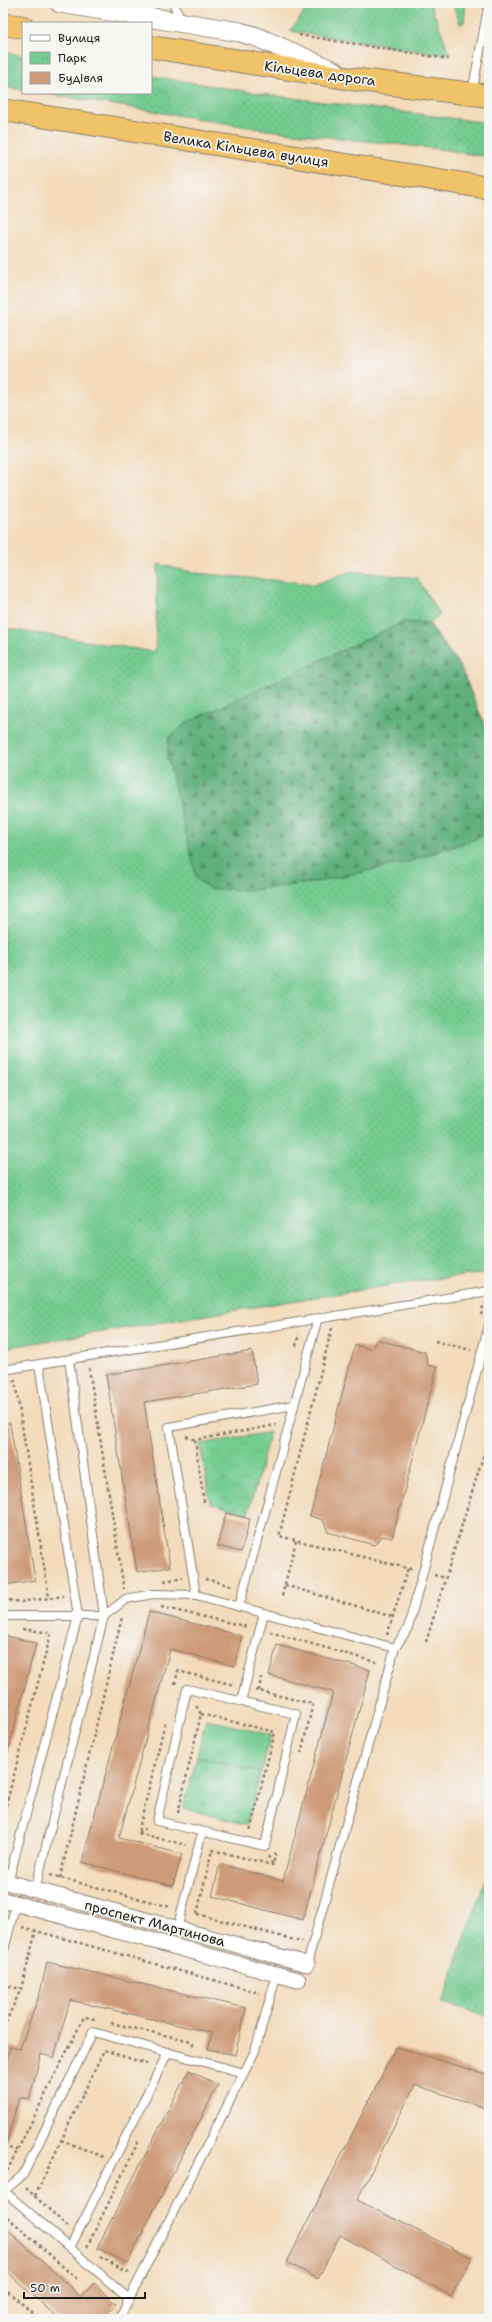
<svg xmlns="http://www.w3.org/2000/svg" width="492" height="2322" viewBox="0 0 492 2322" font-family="'Shantell Sans',sans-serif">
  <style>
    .grass { fill: url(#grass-dots); stroke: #487456 }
    .forest { fill: url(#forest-firs); stroke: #3e664c }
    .park { fill: url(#park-crowns); stroke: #487456 }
    .pitch { fill: #75cc91; stroke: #487456 }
    .building { fill: #ce9a78 }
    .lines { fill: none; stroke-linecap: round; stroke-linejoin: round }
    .service-casing { stroke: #887c6c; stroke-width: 10 }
    .minor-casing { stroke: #887c6c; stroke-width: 17 }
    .tertiary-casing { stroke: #887c6c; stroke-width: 21 }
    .trunk-casing { stroke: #887c6c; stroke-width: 24 }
    .path { stroke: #887c6c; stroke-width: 2.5; stroke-dasharray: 3 3; stroke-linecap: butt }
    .service { stroke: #fff; stroke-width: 8 }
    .minor { stroke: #fff; stroke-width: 15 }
    .tertiary { stroke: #fff; stroke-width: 19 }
    .trunk { stroke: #f1c369; stroke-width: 22 }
    .labels { text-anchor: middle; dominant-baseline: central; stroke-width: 3.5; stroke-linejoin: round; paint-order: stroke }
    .street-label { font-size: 14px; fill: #1c1c1c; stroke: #f6f6f2 }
  </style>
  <defs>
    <pattern id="grass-dots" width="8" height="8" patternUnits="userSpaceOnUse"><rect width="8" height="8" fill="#75cc91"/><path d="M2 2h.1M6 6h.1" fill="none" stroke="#65af7c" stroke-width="1.8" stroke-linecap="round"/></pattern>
    <pattern id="forest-firs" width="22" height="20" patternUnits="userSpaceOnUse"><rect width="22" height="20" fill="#60b07b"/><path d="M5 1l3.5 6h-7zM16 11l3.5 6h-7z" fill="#4e8e64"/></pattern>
    <pattern id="park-crowns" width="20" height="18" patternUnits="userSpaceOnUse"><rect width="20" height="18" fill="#75cc91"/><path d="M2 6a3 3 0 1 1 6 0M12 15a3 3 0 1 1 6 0" fill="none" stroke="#65af7c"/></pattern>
  </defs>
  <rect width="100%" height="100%" fill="#f6f6f2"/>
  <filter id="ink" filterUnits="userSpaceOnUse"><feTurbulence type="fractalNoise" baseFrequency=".025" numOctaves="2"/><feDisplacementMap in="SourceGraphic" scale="8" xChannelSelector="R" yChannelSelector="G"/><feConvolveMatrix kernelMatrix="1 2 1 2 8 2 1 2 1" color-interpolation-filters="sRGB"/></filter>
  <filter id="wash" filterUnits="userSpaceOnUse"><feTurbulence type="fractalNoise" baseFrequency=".012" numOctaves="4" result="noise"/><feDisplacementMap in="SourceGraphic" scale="16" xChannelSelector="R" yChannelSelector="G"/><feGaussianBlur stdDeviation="0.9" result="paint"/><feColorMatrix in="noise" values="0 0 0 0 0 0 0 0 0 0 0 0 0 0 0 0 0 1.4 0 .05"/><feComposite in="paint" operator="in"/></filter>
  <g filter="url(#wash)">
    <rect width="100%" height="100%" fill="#f3dbbb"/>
    <path class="grass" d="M311 3H430L450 54H440L290 31Z
      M452 3H466L464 22 461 25Z
      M3 52 23 56V90L3 87Z
      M151 76 269 95 489 123V157L439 149 267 130 42 93H151Z
      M158 564 195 573 316 584 351 571 417 578 440 615 429 623 403 622 310 883 404 863 481 837 489 826V1273L416 1281 3 1348V628L155 652Z
      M489 1870V2016L442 2003Z"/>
    <path class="forest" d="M403 622 429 623 461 668 489 735V826L481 837 404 863 310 883 251 890 211 889 197 880 167 755 169 738 186 723Z"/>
    <path class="park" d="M270 1432 248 1514 210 1503 200 1444Z
      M197 1756 261 1772 247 1825 183 1808Z"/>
    <path class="pitch" d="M206 1719 271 1735 261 1772 197 1756Z"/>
    <g id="blocks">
      <path class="building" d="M378 1340 425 1352 428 1365 437 1367 392 1538 382 1536 374 1545 328 1532 323 1520 310 1516 355 1345 370 1349Z
        M252 1351 257 1384 144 1402 170 1567 137 1572 106 1375Z
        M3 1423H10L35 1580 5 1585Z
        M226 1513 250 1519 241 1552 217 1546Z
        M149 1612 242 1636 234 1666 170 1649 119 1838 182 1854 173 1886 82 1862Z
        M7 1636 36 1643 7 1755 3 1754V1649Z
        M277 1645 370 1670 303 1920 212 1896 220 1864 283 1881 333 1692 269 1675Z
        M47 1962 246 2008 235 2055 208 2049 212 2033 70 2000 54 2058 41 2054 29 2099 19 2097 7 2141 3 2140V2075L10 2047 20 2049 40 1993Z
        M396 2047 489 2075V2109L415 2085 357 2200 472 2258 451 2296 340 2235 318 2279 287 2262Z
        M189 2070 218 2085 127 2263 97 2248Z
        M3 2226 81 2297 94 2283 116 2304 102 2319H59L3 2268Z"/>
    </g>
  </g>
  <g filter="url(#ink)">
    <use href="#blocks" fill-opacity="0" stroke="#887c6c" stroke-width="1"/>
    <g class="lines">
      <g class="service-casing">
        <path id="service" d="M173 3 182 21
          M120 9 134 3
          M472 93 489 3
          M3 1370 489 1291
          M196 1595 169 1427 294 1405
          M239 1607 318 1318
          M3 1616H104L126 1599 153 1594 196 1595 395 1648
          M187 1689 296 1714 265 1846 157 1821Z
          M241 1702 264 1613
          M8 1883 78 1616 39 1364
          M35 1890 104 1616 69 1359
          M177 1929 202 1832
          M3 1954 16 1903
          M307 1964 395 1648 408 1628 489 1325
          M3 2190 129 2299
          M4 2191 23 2175 93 2032 244 2073
          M70 2248 168 2052
          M119 2319 255 2051 277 1974"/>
      </g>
      <g class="minor-casing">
        <path id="minor" d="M3 1881 307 1964
          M3 1900 298 1980"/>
      </g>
      <g class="tertiary-casing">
        <path id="tertiary" d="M60 3 240 32 257 37 336 72"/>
      </g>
      <g class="trunk-casing">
        <path id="trunk" d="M3 24 23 27
          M151 47 352 79 489 96
          M3 110 489 188"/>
      </g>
      <path class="path" d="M299 35 448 59
        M481 1315 484 1303
        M332 1328 279 1536 411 1569V1567
        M435 1341 471 1350
        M296 1346 299 1334
        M89 1368 124 1589
        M13 1381H15L49 1598
        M186 1436 195 1440
        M204 1502 195 1440 276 1425
        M434 1575 446 1578
        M205 1579 234 1586
        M164 1581 183 1578
        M285 1585 393 1617
        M282 1596 296 1541
        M3 1599 20 1602 64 1596
        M161 1607 248 1627
        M270 1632 379 1663
        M387 1635 408 1568
        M426 1642 489 1437
        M175 1684 178 1671 234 1685
        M255 1690 313 1704 301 1753
        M259 1691 261 1677
        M201 1714 275 1732 250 1831
        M165 1723 138 1833 186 1845
        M178 1813 201 1714 195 1704
        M3 1817 51 1633 21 1629
        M138 1833 147 1827
        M268 1856 273 1865
        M50 1875 171 1907
        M60 1878 122 1617
        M197 1914 212 1850 273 1865 276 1852
        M197 1914 302 1942
        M22 1927 260 1993
        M3 1985 21 1989
        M111 2023 191 2041 195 2047
        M3 2028 21 1989 36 1931
        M61 2140 103 2157
        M3 2147 17 2150
        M7 2171 84 2017 95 2019
        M26 2188 68 2227
        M35 2196 104 2050 150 2065
        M3 2213 79 2281
        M87 2247 139 2140
        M100 2257 129 2272
        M3 2287 39 2319"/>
      <use href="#service" class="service"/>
      <use href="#minor" class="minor"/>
      <use href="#tertiary" class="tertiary"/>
      <use href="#trunk" class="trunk"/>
    </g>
  </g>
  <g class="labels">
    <g class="street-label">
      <text transform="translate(320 73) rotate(8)">Кільцева дорога</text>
      <text transform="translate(246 149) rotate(9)">Велика Кільцева вулиця</text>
      <text transform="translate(155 1923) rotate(15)">проспект Мартинова</text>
    </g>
  </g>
  <rect width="492" height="2322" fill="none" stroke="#f6f6f2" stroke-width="16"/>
  <rect x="22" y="22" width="130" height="72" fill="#f6f6f2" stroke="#9f9f9c"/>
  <rect x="30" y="35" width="20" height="6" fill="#ffffff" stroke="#9f9f9c"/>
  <text x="58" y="42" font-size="12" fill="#1c1c1c">Вулиця</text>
  <rect x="30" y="52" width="20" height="12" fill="url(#park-crowns)" stroke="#9f9f9c"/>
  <text x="58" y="62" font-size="12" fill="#1c1c1c">Парк</text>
  <rect x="30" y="72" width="20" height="12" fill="#ce9a78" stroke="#9f9f9c"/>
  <text x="58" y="82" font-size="12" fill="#1c1c1c">Будівля</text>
  <path d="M24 2292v6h121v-6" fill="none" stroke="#1c1c1c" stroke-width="2"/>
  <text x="30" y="2292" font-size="12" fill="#1c1c1c" stroke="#f6f6f2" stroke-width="3" paint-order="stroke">50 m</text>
</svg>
